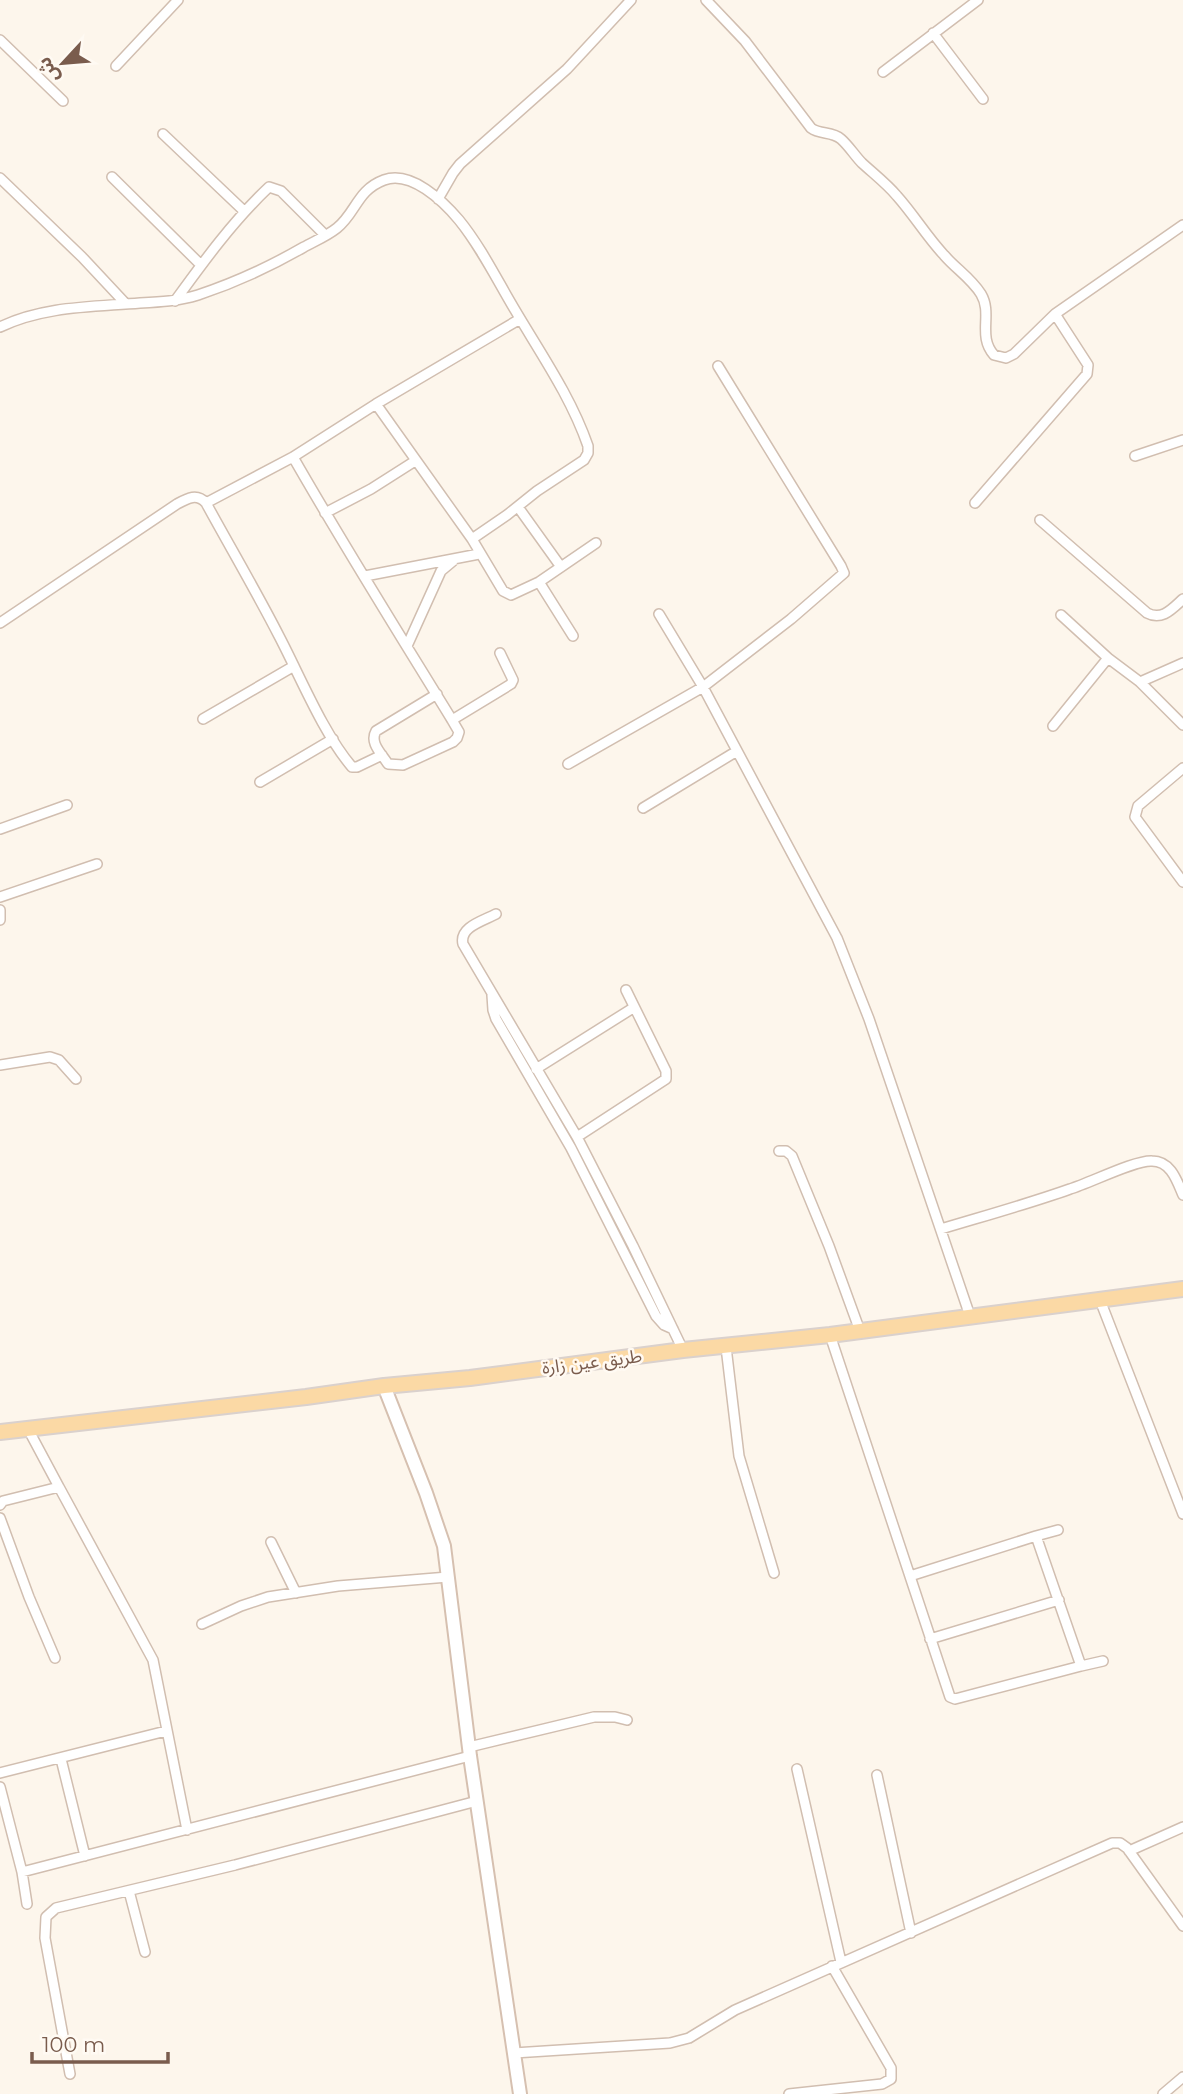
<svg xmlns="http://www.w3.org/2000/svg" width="1183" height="2094" viewBox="0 0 1183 2094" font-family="Montserrat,'Noto Sans Arabic',sans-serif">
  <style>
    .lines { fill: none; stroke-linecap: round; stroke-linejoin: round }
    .minor-casing { stroke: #d1beb0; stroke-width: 12 }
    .secondary-casing { stroke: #d6c0b0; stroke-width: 16 }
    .primary-casing { stroke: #dad1cd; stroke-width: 18 }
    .minor { stroke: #fff; stroke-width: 9 }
    .secondary { stroke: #fff; stroke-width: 12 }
    .primary { stroke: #fbd9a5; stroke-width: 14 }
    .labels { text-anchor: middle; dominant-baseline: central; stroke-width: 5; stroke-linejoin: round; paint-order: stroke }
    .street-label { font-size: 18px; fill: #7a5c4d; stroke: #fffaf3 }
  </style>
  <rect width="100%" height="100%" fill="#fdf6ec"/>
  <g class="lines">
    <g class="minor-casing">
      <path id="minor" d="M706 0 745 41 811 128C820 135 832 131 841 139 849 146 855 156 862 163 874 174 887 184 897 196 914 215 927 237 944 255 956 269 971 278 981 294 993 314 977 336 994 355L1006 358 1014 354 1055 314
        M933 33 983 99
        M0 40 63 101
        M116 66 178 0
        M883 72 978 0
        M163 134 244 211
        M112 177 201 265
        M0 178 82 257 126 304
        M438 199 453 173 460 164 567 69 631 0
        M175 301C204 261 233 221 269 187L281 191 325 235
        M0 327C44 306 92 307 140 303 160 302 179 301 198 295 234 283 271 266 304 247 315 241 327 236 337 228 356 213 357 190 384 180 411 170 443 201 459 220 481 247 497 280 515 310 541 354 571 397 588 446V453L584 460 537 491 507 515 472 539
        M376 404 472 539 503 591 511 595 539 582 596 543
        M1135 456 1183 440
        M293 457C344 546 398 632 452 720L459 732 457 738 453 742 403 765 388 764C382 754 369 743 376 731L437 694
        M206 503 293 457 376 404 520 319
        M975 503 1087 374 1088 365 1055 314 1183 225
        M518 507 561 567
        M325 513 371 489 415 461
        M1040 520 1147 613C1162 621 1172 609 1183 599
        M365 576 479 554
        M539 582 573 636
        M659 614 703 687 837 938 869 1019 970 1316
        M1061 615 1108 658 1140 682 1183 725
        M0 623 177 504C188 498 197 493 206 503 230 547 256 591 279 636 300 676 323 733 352 767H357L382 755
        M407 646 441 571 453 561
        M1140 682 1183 663
        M203 719 294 666
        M452 720 511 684 513 680 500 653
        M1053 726 1108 658
        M568 764 703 687 791 619 844 573 841 566 718 366
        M1183 768 1138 806 1135 817 1183 882
        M260 782 333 739
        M643 808 737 751
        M0 829 67 805
        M0 897 97 864
        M0 910V920
        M496 914C483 921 459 927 463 944L577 1137 633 1246 683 1350
        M492 995 493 1010 496 1019 571 1148 656 1316 664 1325 673 1329
        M0 1065 50 1057 59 1060 76 1079
        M536 1069 633 1008
        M577 1137 666 1079V1071L626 990
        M779 1151H786L792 1156 829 1246 860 1331
        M941 1229C984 1216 1028 1204 1070 1189 1090 1183 1135 1160 1152 1161 1171 1161 1177 1181 1183 1195
        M1100 1300 1183 1514
        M830 1335 950 1697 955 1699 1081 1666 1036 1536 910 1576
        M726 1347 739 1456 774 1573
        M59 1487 153 1660 187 1830
        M0 1505 3 1501 59 1487 28 1429
        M0 1518 29 1597 55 1658
        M1036 1536 1058 1530
        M271 1542 296 1593
        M202 1624 241 1606 268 1597 338 1586 448 1577
        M930 1639 1059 1600
        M1081 1666 1103 1661
        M469 1747 594 1717H615L627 1720
        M61 1759 85 1856
        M797 1769 841 1962
        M0 1773 166 1731
        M877 1775 911 1933
        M0 1787 22 1872 27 1904
        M1129 1851 1183 1827
        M22 1872 470 1756
        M129 1891 145 1952
        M514 2053 670 2043 689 2038 735 2010 1112 1843H1120L1127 1848 1183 1926
        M70 2074 45 1938 46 1917 56 1908 235 1865 477 1801
        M789 2094 882 2084 891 2079V2068L832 1966
        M1163 2094 1183 2077"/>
    </g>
    <g class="secondary-casing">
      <path id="secondary" d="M384 1386 426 1493 444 1546 470 1756 520 2094"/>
    </g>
    <g class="primary-casing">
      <path id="primary" d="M0 1432 306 1397 384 1386 470 1378 683 1350 830 1335 1183 1289"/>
    </g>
    <use href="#minor" class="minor"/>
    <use href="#secondary" class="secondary"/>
    <use href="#primary" class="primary"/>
  </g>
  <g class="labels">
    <g class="street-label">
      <text transform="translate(592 1362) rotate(-7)">طريق عين زارة</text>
    </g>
  </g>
  <g transform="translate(63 63) rotate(244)" stroke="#fffaf3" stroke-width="5" paint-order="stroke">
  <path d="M0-5L12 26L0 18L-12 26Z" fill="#7a5c4d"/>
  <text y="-10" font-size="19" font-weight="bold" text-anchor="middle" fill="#7a5c4d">ش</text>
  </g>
  <path d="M32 2052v10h136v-10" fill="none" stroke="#7a5c4d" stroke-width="3.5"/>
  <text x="42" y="2052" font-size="21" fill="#7a5c4d" stroke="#fffaf3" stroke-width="5" paint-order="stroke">100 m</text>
</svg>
